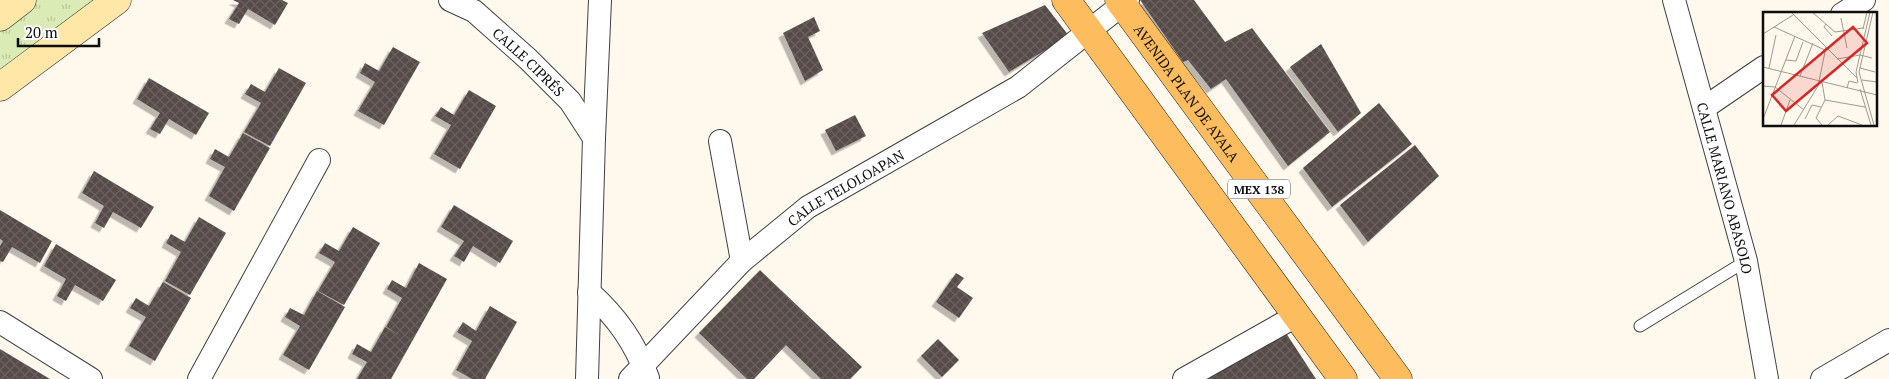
<svg xmlns="http://www.w3.org/2000/svg" width="1889" height="379" viewBox="0 0 1889 379" font-family="'PT Serif',serif">
  <style>
    .grass { fill: url(#grass-tufts) }
    .building { fill: url(#building-cross-hatch); filter: url(#shadow) }
    .lines { fill: none; stroke-linecap: round; stroke-linejoin: round }
    .lane-casing { stroke: #404040; stroke-width: 13 }
    .street-casing { stroke: #404040; stroke-width: 24 }
    .secondary-casing { stroke: #2f2f2f; stroke-width: 29 }
    .primary-casing { stroke: #1e1e1e; stroke-width: 29 }
    .lane { stroke: #fff; stroke-width: 11 }
    .street { stroke: #fff; stroke-width: 22 }
    .secondary { stroke: #ffe7a8; stroke-width: 28 }
    .primary { stroke: #fdbd5e; stroke-width: 28 }
    .labels { text-anchor: middle; dominant-baseline: central; stroke-width: 5; stroke-linejoin: round; paint-order: stroke }
    .shield { fill: #fff; stroke: #565656; stroke-width: 1 }
    .shield-label { font-size: 12px; font-weight: bold; fill: #0d0d0d }
    .street-label { font-size: 14px; fill: #0d0d0d; stroke: #fff }
    .inset-road { fill: none; stroke: #9e9a93; stroke-width: 1 }
    .view { fill: #d62828; fill-opacity: 0.15; stroke: #d62828; stroke-width: 2.5 }
    .inset-edge { fill: none; stroke: #0d0d0d; stroke-width: 2.5 }
  </style>
  <defs>
    <pattern id="grass-tufts" width="24" height="20" patternUnits="userSpaceOnUse" patternTransform="scale(1.25)"><rect width="24" height="20" fill="#daebb5"/><path d="M3 7l-1-3M5 7V3M7 7l1-3M15 17l-1-3M17 17v-4M19 17l1-3" fill="none" stroke="#bac89a"/></pattern>
    <pattern id="building-cross-hatch" width="8" height="8" patternUnits="userSpaceOnUse" patternTransform="scale(1.25)"><rect width="8" height="8" fill="#564c49"/><path d="M0 0l8 8M0 8l8-8" fill="none" stroke="#69615f"/></pattern>
    <filter id="shadow"><feDropShadow dx="-4.5" dy="4.5" stdDeviation="0" flood-color="#0004"/></filter>
  </defs>
  <rect width="100%" height="100%" fill="#fff8ed"/>
  <path class="grass" d="M22 0H117L0 89V17Z"/>
  <path class="building" d="M233 0H282L288 3 275 25 248 9 239 24 229 19 239 3Z
    M1140 0H1194L1225 42 1252 28 1330 132 1288 166 1226 79 1211 89 1188 60 1183 62Z
    M1045 5 1069 36 1009 72 982 33Z
    M814 17 820 31 808 37 823 70 805 81 783 33Z
    M1321 44 1361 113 1338 132 1290 67Z
    M393 47 420 62 384 125 358 111 375 82 360 73 365 63 379 71Z
    M279 68 306 83 270 146 244 132 261 103 245 94 251 84 265 92Z
    M149 78 209 113 196 135 169 119 160 134 150 129 160 113 137 99Z
    M469 90 496 106 460 169 434 154 451 125 435 116 441 107 454 115Z
    M1379 103 1412 144 1332 207 1303 168Z
    M855 115 866 136 836 151 825 130Z
    M243 133 270 148 234 211 209 196 225 167 210 159 215 149 229 157Z
    M1415 145 1439 176 1368 242 1340 205Z
    M94 171 154 207 141 228 113 212 104 228 95 223 104 206 82 193Z
    M454 205 513 241 500 263 473 246 464 262 454 256 464 241 441 227Z
    M0 210 52 241 40 263 12 247 3 262 0 261V246L3 241 0 239Z
    M199 217 226 233 190 295 165 281 181 252 166 243 171 234 185 242Z
    M353 227 380 243 344 305 318 291 335 262 319 253 325 243 339 251Z
    M56 244 116 280 103 301 75 285 66 301 57 296 66 279 44 266Z
    M419 263 447 279 391 379H357L367 362 352 354 357 344 371 352 385 327 401 336 386 327 402 298 387 289 392 280 406 288Z
    M760 270 862 367 850 379H821L786 345 754 379H747L699 333Z
    M956 273 964 278 957 287 973 298 959 318 936 302Z
    M163 282 191 298 155 361 129 346 146 317 130 308 136 298 149 306Z
    M317 291 345 307 309 370 283 355 300 326 285 317 290 308 304 315Z
    M490 306 517 322 485 379H472L456 370 472 341 457 332 463 322 476 331Z
    M1286 333 1316 379H1204Z
    M938 339 959 360 942 377 921 356Z
    M0 349 50 379H0Z"/>
  <g class="lines">
    <g class="lane-casing">
      <path id="lane" d="M1640 326 1746 261"/>
    </g>
    <g class="street-casing">
      <g id="street">
        <path id="s1" d="M450 0 474 11 528 59 570 101 594 138"/>
        <path id="s2" d="M1674 0 1746 261 1767 379"/>
        <path d="M1842 14 1864 0"/>
        <path d="M1704 108 1764 67"/>
        <path d="M720 141 742 261"/>
        <path d="M589 292C617 317 635 343 648 378"/>
        <path d="M0 322 91 379"/>
        <path d="M199 379 319 160"/>
        <path d="M587 379 594 138 600 0"/>
        <path id="s3" d="M630 379 742 261 808 207 1018 87 1128 0"/>
        <path d="M1184 379 1296 316"/>
        <path d="M1822 379 1889 340"/>
      </g>
    </g>
    <g class="secondary-casing">
      <path id="secondary" d="M0 17 22 0
        M0 87 117 0"/>
    </g>
    <g class="primary-casing">
      <g id="primary">
        <path d="M1066 0 1343 379"/>
        <path id="s4" d="M1119 0 1398 379"/>
      </g>
    </g>
    <use href="#lane" class="lane"/>
    <use href="#street" class="street"/>
    <use href="#secondary" class="secondary"/>
    <use href="#primary" class="primary"/>
  </g>
  <g class="labels">
    <rect class="shield" x="1228" y="179.5" width="62" height="19" rx="4"/>
    <g class="shield-label">
      <text x="1259" y="189">MEX 138</text>
    </g>
    <g class="street-label">
      <text stroke="none"><textPath href="#s1" startOffset="101">CALLE CIPRÉS</textPath></text>
      <text stroke="none"><textPath href="#s4" startOffset="115">AVENIDA PLAN DE AYALA</textPath></text>
      <text stroke="none"><textPath href="#s2" startOffset="195">CALLE MARIANO ABASOLO</textPath></text>
      <text stroke="none"><textPath href="#s3" startOffset="290">CALLE TELOLOAPAN</textPath></text>
    </g>
  </g>
  <g transform="translate(1763 12)">
    <rect width="114" height="114" fill="#fff8ed"/>
    <path class="inset-road" d="M28 0 94 66M49 0 72 20 100 16M110 0 96 60 111 113M78 6 84 36M63 12 61 15 69 24M11 15 62 38M100 17 104 0M0 22 30 3M74 47 97 43 109 46M23 48 33 49 40 30M0 55 114 83M6 56 13 23M97 56 112 60M37 64 50 31M99 68 114 70M59 70 62 88 53 106 59 113M95 71 93 60 107 0M0 74 12 75 41 98M84 76 86 69 94 71M97 77 108 113M62 88 102 95M0 107 32 24M42 107 49 93 58 95M18 113 27 88M31 113 55 74 63 35M65 113 75 104 99 113"/>
    <path class="view" d="M90 15 104 31 23 99 9 83Z"/>
    <rect width="114" height="114" class="inset-edge"/>
  </g>
  <path d="M18 38v8h81v-8" fill="none" stroke="#0d0d0d" stroke-width="2.5"/>
  <text x="25" y="38" font-size="15" fill="#0d0d0d" stroke="#ffffff" stroke-width="4" paint-order="stroke">20 m</text>
</svg>
